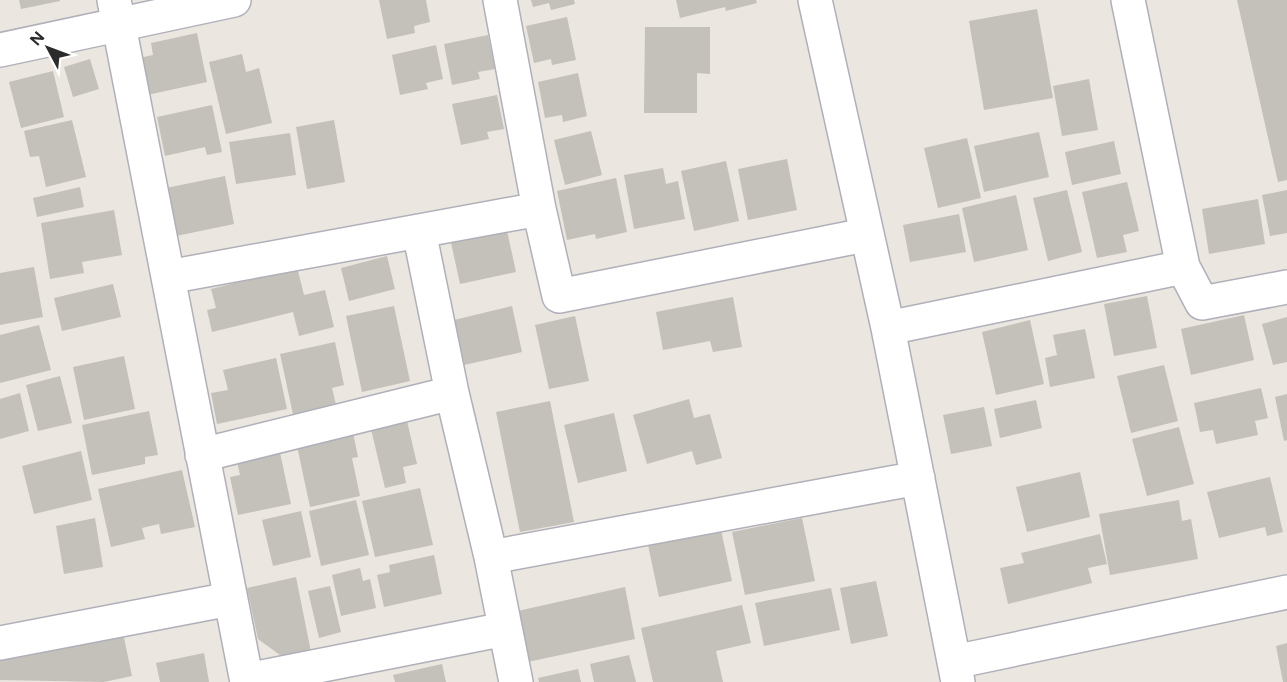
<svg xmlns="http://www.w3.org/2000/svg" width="1287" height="682" viewBox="0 0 1287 682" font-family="Figtree,sans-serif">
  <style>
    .building { fill: #c4c0ba }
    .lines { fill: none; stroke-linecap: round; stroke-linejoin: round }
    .minor-casing { stroke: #afb0ba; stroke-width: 36 }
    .minor { stroke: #fff; stroke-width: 33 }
  </style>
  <rect width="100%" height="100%" fill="#ebe6df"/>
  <path class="building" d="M19 0H60V1L21 9Z
    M379 0H426L430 22 414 26 415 33 387 39Z
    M531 0H574L575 4 551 10 549 3 533 7Z
    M676 0H756L757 3 726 11 725 7 680 18Z
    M1237 0H1287V180L1278 182Z
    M1037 9 1053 98 984 110 969 21Z
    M567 17 576 60 552 65 551 59 534 63 526 26Z
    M645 27H710V74L697 73V113H644Z
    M197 33 207 82 147 95 139 58 153 55 151 43Z
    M488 35 495 69 478 72 480 79 452 85 444 44Z
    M436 45 443 79 426 83 428 89 400 95 392 55Z
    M242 54 246 72 259 68 272 123 226 134 209 62Z
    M90 59 99 89 73 97 64 67Z
    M53 71 64 117 21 128 9 82Z
    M578 73 587 116 563 122 562 115 545 118 538 82Z
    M1089 79 1098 130 1062 136 1053 86Z
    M497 95 504 129 487 132 489 139 461 145 452 104Z
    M212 105 222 152 207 155 205 147 165 156 157 117Z
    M72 120 86 177 46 187 39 156 30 157 24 131Z
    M334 120 345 182 307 189 296 127Z
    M591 131 602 175 565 185 554 140Z
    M1039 132 1049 177 984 192 974 146Z
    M290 133 296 175 236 184 229 142Z
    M967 138 981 198 938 208 924 148Z
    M1114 141 1121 174 1072 185 1065 152Z
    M787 159 797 210 748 220 738 169Z
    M726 161 739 221 694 231 681 171Z
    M663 168 666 184 678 181 685 219 634 229 624 175Z
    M225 176 234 224 176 236 166 188Z
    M616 178 627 232 596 239 595 234 567 240 557 191Z
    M1127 182 1139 231 1123 235 1127 252 1097 258 1082 192Z
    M80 187 84 207 37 217 33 198Z
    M1067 190 1082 252 1048 261 1033 198Z
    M1287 190V233L1270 236 1262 195Z
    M1016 195 1028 250 974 262 962 208Z
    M1258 199 1265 244 1209 254 1202 209Z
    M114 210 122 255 82 262 84 273 50 279 41 223Z
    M959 214 966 252 910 262 903 225Z
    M506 226 516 272 460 284 450 238Z
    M387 256 395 289 349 301 341 268Z
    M34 267 43 317 0 325V273Z
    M297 267 304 295 325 290 334 327 299 336 293 312 212 332 207 310 216 308 211 289Z
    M113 284 121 317 62 331 54 298Z
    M1147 296 1157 348 1114 356 1104 304Z
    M733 297 742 347 713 352 710 341 663 350 656 312Z
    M394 306 410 381 362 392 346 316Z
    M512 306 522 352 464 365 454 320Z
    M1244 315 1254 360 1191 375 1181 329Z
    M575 316 589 381 549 389 535 325Z
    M1287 317V362L1273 365 1262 324Z
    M1030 320 1044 384 996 395 982 332Z
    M39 325 51 370 0 383V335Z
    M1085 329 1095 378 1050 387 1045 358 1057 355 1053 335Z
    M335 342 344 385 332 388 337 409 294 419 280 354Z
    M124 356 135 409 84 420 73 367Z
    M276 358 287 409 217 424 211 393 228 390 223 370Z
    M1164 365 1178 421 1131 433 1117 376Z
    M60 376 72 423 38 431 26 385Z
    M1261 388 1268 418 1255 421 1258 435 1216 444 1213 430 1200 432 1194 403Z
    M20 393 29 431 0 439V399Z
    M1287 394V440L1284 441 1275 397Z
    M689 399 694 418 710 414 722 458 696 465 692 451 647 464 633 415Z
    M1036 400 1042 428 1000 438 994 409Z
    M550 401 574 522 520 532 496 412Z
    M984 407 992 446 951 454 943 415Z
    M149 411 158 455 145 457V464L92 475 82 425Z
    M614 413 627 471 578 483 564 425Z
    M407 421 417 464 403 467 406 483 385 488 371 429Z
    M1179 427 1194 484 1147 496 1132 439Z
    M353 433 358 457 352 458 360 496 310 507 297 446Z
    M279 448 291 504 238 515 230 477 240 475 236 457Z
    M81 451 92 500 34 514 22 466Z
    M182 470 195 527 161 534 159 524 142 528 145 539 111 547 98 489Z
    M1080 472 1090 517 1027 532 1016 487Z
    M1270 477 1283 532 1267 536 1265 527 1219 538 1207 492Z
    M420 488 433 545 375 557 362 501Z
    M356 500 369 555 321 566 309 511Z
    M1179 500 1182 521 1191 519 1198 559 1110 575 1099 514Z
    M301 511 311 557 273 566 262 520Z
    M95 518 103 567 64 574 56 526Z
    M802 518 815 581 745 595 732 532Z
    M721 530 732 581 659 597 648 545Z
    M1100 534 1107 564 1088 568 1092 583 1008 604 1000 568 1024 563 1021 553Z
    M434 555 442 594 384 607 377 575 390 572 389 565Z
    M360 568 363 581 370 579 376 608 341 616 332 575Z
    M296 577 311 652 284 658 258 639 247 588Z
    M876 581 888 636 851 644 840 588Z
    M330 586 341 632 319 638 308 591Z
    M625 587 635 639 523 663 513 612Z
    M831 588 840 630 764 646 755 603Z
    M742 605 751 643 716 651 723 682H653L641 628Z
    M123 633 132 676 104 682 0 680V658Z
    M1287 643V682H1283L1276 646Z
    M204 653 209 682H160L156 663Z
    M629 655 636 682H594L590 664Z
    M442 664 446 682H395L393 675Z
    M578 669 581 682H539L538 678Z"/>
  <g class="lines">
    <g class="minor-casing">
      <path id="minor" d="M114 0 247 682
        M500 0 539 209
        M815 0 888 328 958 682
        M1128 0 1183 267 1202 303 1287 287
        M0 50 234 0
        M419 231 452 393
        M168 277 539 209 559 296 865 235
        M888 328 1183 267
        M202 455 452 393 491 557 918 478
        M491 557 516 682
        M0 643 230 599
        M954 662 1287 592
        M247 680 505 629"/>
    </g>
    <use href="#minor" class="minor"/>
  </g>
  <g transform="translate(48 48) rotate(311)" stroke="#ffffff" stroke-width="4.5" paint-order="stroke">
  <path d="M0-4.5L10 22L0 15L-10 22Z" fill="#2b2b2b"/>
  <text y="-9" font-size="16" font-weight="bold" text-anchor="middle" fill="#2b2b2b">N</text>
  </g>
</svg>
